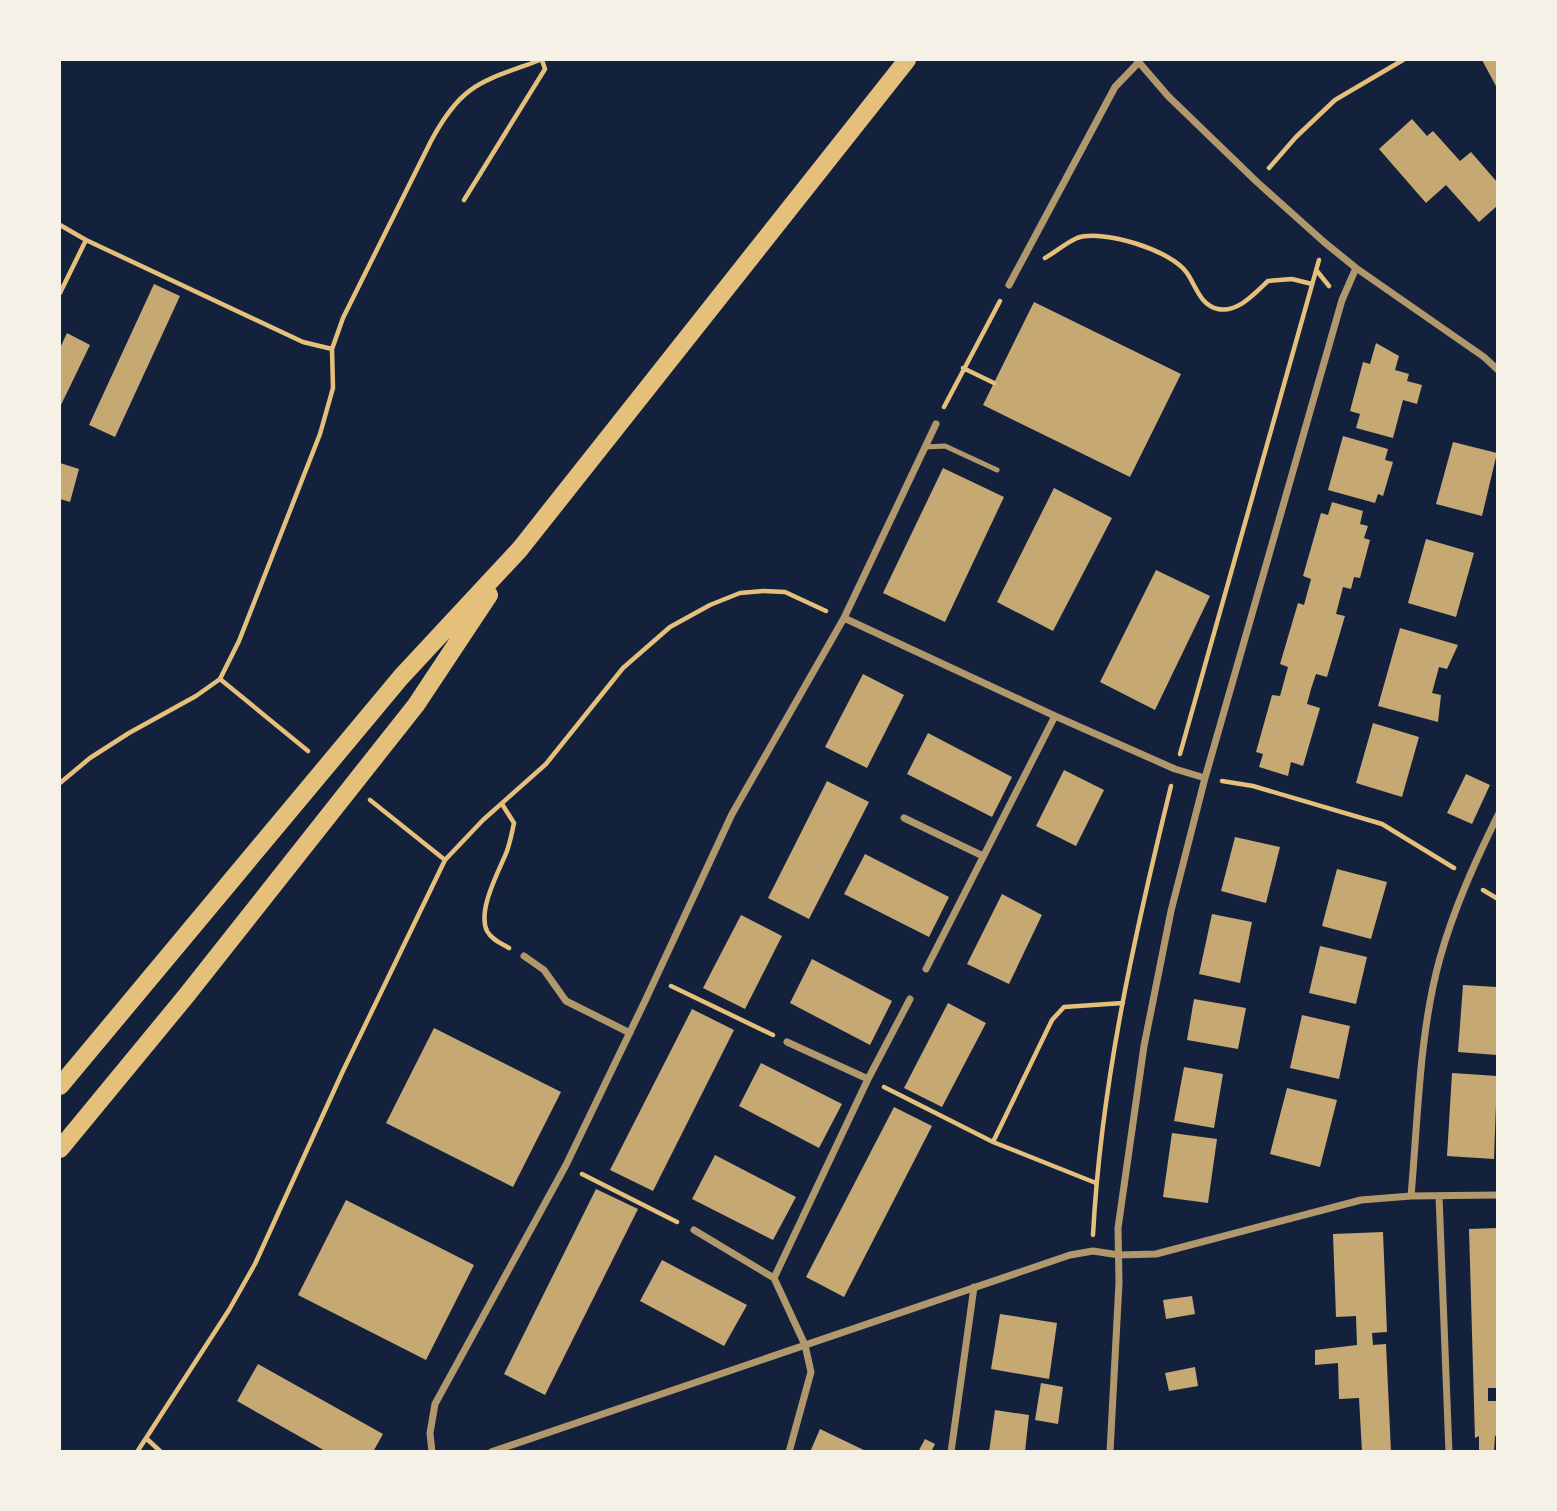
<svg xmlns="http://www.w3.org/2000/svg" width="1557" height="1511" viewBox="0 0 1557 1511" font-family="'DM Sans',sans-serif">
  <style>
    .building { fill: #c6a872 }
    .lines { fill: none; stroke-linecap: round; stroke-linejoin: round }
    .path { stroke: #e5c07b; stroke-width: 4.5 }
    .service { stroke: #b1986c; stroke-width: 5 }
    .minor { stroke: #b1986c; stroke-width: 7 }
    .primary { stroke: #e5c07b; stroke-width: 18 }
  </style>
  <rect width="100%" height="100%" fill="#14213d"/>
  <path class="building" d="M1482 60H1497V88Z
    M1412 119 1427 136 1433 131 1460 161 1471 152 1497 182V206L1479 222 1446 185 1426 203 1379 149Z
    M154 284 180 296 115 437 89 425Z
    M1034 302 1181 374 1130 477 983 405Z
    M67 333 90 345 60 407V348Z
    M1376 343 1399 356 1395 370 1409 374 1407 381 1422 385 1417 404 1403 400 1393 438 1356 428 1360 414 1350 411 1363 362 1370 364Z
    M1343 436 1388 449 1385 460 1393 462 1383 496 1378 494 1375 503 1328 490Z
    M1453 442 1497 453 1482 516 1436 504Z
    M60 463 79 469 70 502 60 499Z
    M943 468 1004 497 945 622 883 593Z
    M1054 488 1112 518 1053 631 997 602Z
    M1332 502 1363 511 1360 524 1368 526 1364 538 1370 540 1360 578 1354 577 1351 589 1343 587 1336 614 1345 616 1327 677 1316 674 1311 689 1307 704 1320 708 1303 766 1291 762 1288 776 1259 767 1263 754 1256 752 1272 695 1280 696 1288 667 1280 664 1298 603 1304 605 1311 579 1303 576 1321 513 1328 515Z
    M1426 539 1474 553 1456 617 1408 603Z
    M1156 570 1210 596 1155 710 1100 682Z
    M1400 628 1458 645 1447 669 1439 667 1432 693 1441 695 1438 722 1378 706Z
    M863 674 904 695 867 768 825 747Z
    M1373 723 1419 737 1402 797 1356 783Z
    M928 733 1012 777 992 817 907 774Z
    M1064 770 1104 790 1076 846 1036 826Z
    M1466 774 1490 785 1472 824 1447 813Z
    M827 781 869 802 809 919 768 898Z
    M1235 837 1280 847 1266 903 1221 891Z
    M865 854 949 897 929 937 844 894Z
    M1337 869 1387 882 1371 939 1322 926Z
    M1002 894 1042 915 1009 984 967 964Z
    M1212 914 1252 922 1240 983 1199 974Z
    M741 915 782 936 745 1009 703 988Z
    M1320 946 1367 957 1356 1004 1309 993Z
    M812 959 892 1001 870 1045 790 1003Z
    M1463 985 1497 987V1055L1458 1052Z
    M1194 999 1246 1008 1238 1049 1187 1040Z
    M948 1003 986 1023 942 1107 904 1088Z
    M692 1009 734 1030 653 1191 610 1170Z
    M1302 1015 1350 1026 1339 1079 1290 1068Z
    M434 1028 561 1092 513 1187 386 1123Z
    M761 1063 842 1104 819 1148 739 1106Z
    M1184 1067 1223 1074 1214 1128 1174 1121Z
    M1452 1073 1497 1076 1494 1159 1447 1156Z
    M1287 1088 1337 1100 1320 1167 1270 1154Z
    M894 1107 932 1126 844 1297 806 1277Z
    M1172 1133 1217 1139 1208 1203 1163 1197Z
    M715 1155 796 1197 773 1240 692 1199Z
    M596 1189 638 1209 545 1395 504 1374Z
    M346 1200 474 1265 426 1360 298 1295Z
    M1497 1228V1388H1488V1401H1497V1435L1495 1436 1494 1452H1479V1436L1475 1438 1469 1229Z
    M1383 1232 1387 1332 1372 1333 1373 1345 1386 1344 1391 1452H1362L1359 1398 1339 1399 1338 1363 1315 1365V1350L1357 1345 1356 1316 1336 1317 1333 1234Z
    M662 1260 747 1305 724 1346 640 1301Z
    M1192 1296 1195 1314 1166 1319 1163 1300Z
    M1000 1314 1057 1323 1049 1379 991 1369Z
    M258 1364 383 1434 373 1452H327L237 1401Z
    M1195 1367 1198 1386 1169 1391 1165 1373Z
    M1041 1383 1063 1387 1058 1424 1035 1420Z
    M995 1410 1029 1415 1025 1452H989Z
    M820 1429 868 1452H810Z
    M925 1439 935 1444 931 1452H918Z"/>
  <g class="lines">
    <path class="path" d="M1269 168 1296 137 1335 100 1403 60
      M464 200 545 69 542 60
      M60 225 86 240
      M1045 258C1055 252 1066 243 1077 238 1103 229 1171 250 1187 273 1196 286 1200 305 1218 309 1238 313 1255 293 1268 281L1292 279 1312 284
      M1317 271 1329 286
      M60 293 86 240 303 342 332 349
      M963 368 994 383
      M944 407 1000 301
      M220 679 308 751
      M1180 754 1319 260
      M1222 781 1253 786 1382 824 1454 868
      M60 783 90 758 129 733 196 696 220 679 239 641 320 434 333 388 332 349 343 318 431 141C462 83 481 82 540 60
      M370 800 445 860 483 820 546 764 623 668 670 627 710 605 740 593 763 591 785 592 826 611
      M502 804 514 823C512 833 510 842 507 851 499 871 477 910 487 931 492 940 501 943 509 948
      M1483 890 1498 899
      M671 986 773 1035
      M884 1087 993 1142
      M582 1174 677 1222
      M1096 1183 993 1142 1052 1020 1064 1007 1123 1003
      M1093 1235C1101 1083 1135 933 1171 786
      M147 1439 161 1452
      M137 1452 229 1310 255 1264 342 1073 445 860"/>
    <path class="service" d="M925 447 945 446 997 470"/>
    <path class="minor" d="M1137 60 1168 96 1257 182 1324 242 1356 268 1484 357 1498 370
      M1009 285 1115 87 1139 62
      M844 618 1055 716 1175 769 1205 778
      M904 818 983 856
      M524 956 544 970 566 1001 630 1033
      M926 969 1055 716
      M787 1042 868 1079
      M1411 1196C1418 1119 1419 1033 1440 958 1454 908 1475 862 1498 815
      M1439 1196 1449 1452
      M694 1230 774 1278
      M432 1452 430 1433 435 1404 566 1165 645 1001 732 814 844 618 936 424
      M491 1452 1070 1255 1093 1251 1119 1255 1156 1254 1361 1200 1411 1196 1498 1195
      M789 1452 811 1372 805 1345 774 1278 868 1079 910 999
      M951 1452 974 1287
      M1110 1452 1119 1283 1118 1228 1144 1046 1171 911 1205 778 1342 300 1356 268"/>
    <path class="primary" d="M60 1086 401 677 520 549 907 60
      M60 1149 186 996 416 705 489 595"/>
  </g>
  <rect width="1557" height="1511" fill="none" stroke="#f6f1e7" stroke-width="122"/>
</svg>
